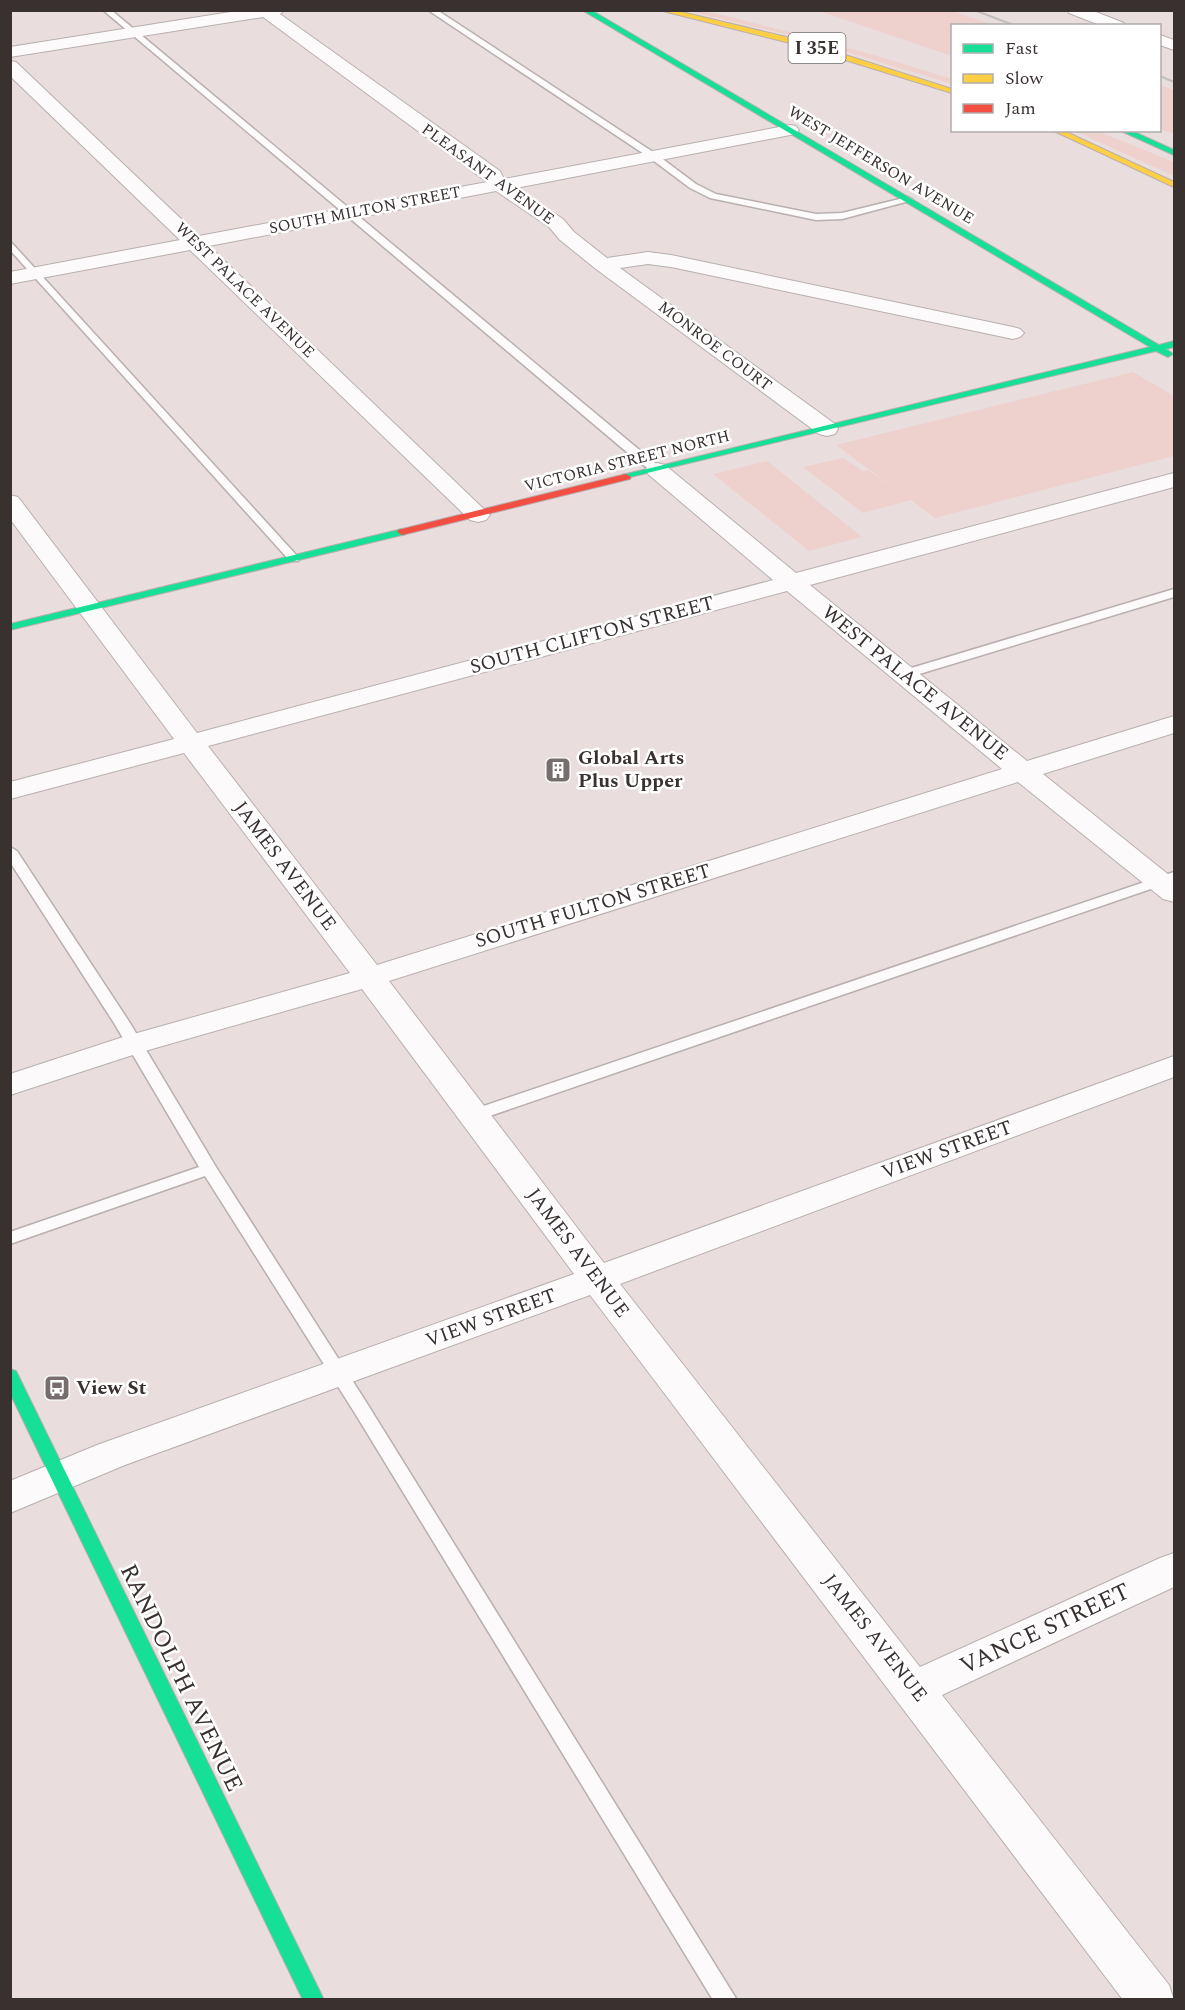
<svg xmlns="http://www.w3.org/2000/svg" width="1185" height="2010" viewBox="0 0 1185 2010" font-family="Spectral,serif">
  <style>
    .green { fill: #eed0cd }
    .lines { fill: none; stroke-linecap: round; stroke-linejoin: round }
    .lane-casing { stroke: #b8afae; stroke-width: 3 }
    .street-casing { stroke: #b8afae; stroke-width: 2 }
    .fast-casing { stroke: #b8afae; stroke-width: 2 }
    .slow-casing { stroke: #b8afae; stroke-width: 2 }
    .jam-casing { stroke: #b8afae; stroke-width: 2 }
    .lane { fill: #fcfafa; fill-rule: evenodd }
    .street { fill: #fcfafa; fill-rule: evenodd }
    .fast { fill: #16e098; fill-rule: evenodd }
    .slow { fill: #ffcf43; fill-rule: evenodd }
    .jam { fill: #f24e42; fill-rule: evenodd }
    .rail { stroke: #c1bebe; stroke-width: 2 }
    .labels { text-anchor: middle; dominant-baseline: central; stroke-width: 5; stroke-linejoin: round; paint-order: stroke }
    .far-street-label { font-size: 16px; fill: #393030; stroke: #fff }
    .shield { fill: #fff; stroke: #746e6e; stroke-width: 1.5 }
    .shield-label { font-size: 18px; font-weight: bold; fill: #393030 }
    .street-label { font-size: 20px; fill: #393030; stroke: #fff }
    .poi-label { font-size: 20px; font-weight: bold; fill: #393030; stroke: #fff; text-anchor: start }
    .near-street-label { font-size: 24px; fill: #393030; stroke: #fff }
  </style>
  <rect width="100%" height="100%" fill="#e9dedd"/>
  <path class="green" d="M688 11C715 10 743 21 769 27 831 42 892 60 952 79V84L798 37Z
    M819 11H952L994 25 952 26V56Z
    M1160 85 1174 90V134L1160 129Z
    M1075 131H1097L1174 162V176Z
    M1133 372 1174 396V456L935 518 911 500 863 513 803 467 843 458 863 471 868 470 906 497 836 445Z
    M767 461 862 537 809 551 713 474Z"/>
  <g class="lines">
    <g class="lane-casing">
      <path id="lane" d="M103 10H111L661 468V472H653L635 459Z
        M428 10H437L656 154 696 184 716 194 816 214 842 213 908 197 913 200 842 219 816 220 710 198 690 188 650 158Z
        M10 241 298 557V561H290L10 250Z
        M1174 589V597L906 678 902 679 896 675 898 672Z
        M10 847 17 851 130 1023 216 1167 368 1405 737 2000H713L356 1415 205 1176 10 1244V1232L199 1167 114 1023 10 862Z
        M1174 872V881L481 1119 475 1120 467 1115 469 1111Z"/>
    </g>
    <g class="street-casing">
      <path id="street" d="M243 10H285L280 14 500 171 504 179 790 125 796 126 799 130 796 134 790 135 516 188 563 219 574 232 607 258 648 252 671 255 1013 327 1020 329 1024 333 1020 337 1013 339 671 267 648 264 620 268 835 424 838 429 835 434 827 436 819 434 596 269 560 240 549 227 496 191 209 246 490 515 486 520 478 522 470 520 190 250 10 284V272L180 240 10 76V61L16 62 199 236 487 182 263 17 10 57V47Z
        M1067 10H1091L1124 23 1126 26H1102L1069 13Z
        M1160 35 1174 40V50L1160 45Z
        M657 463 665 465 796 573 1174 473V487L810 585 1027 761 1174 716V733L1043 774 1174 879V902L1163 899 1018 782 389 981 604 1263 1174 1056V1077L620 1284 920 1667 1160 1558 1174 1553V1587L942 1695 1169 1985 1174 2000H1123L590 1295 125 1465 10 1513V1481L97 1445 574 1274 362 989 145 1051 10 1095V1074L123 1037 350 973 184 753 10 799V782L174 739 10 519V495L18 497 197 733 773 580 649 475 645 470 649 465ZM787 591 1002 769 377 965 208 746Z"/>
    </g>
    <g class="fast-casing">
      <path id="fast" d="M582 10H591L1159 345 1174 341V347L1166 349 1173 354 1168 357 1156 351 622 479V475L1150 347Z
        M1119 130H1130L1174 150V155Z
        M402 529 407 532 406 534 10 630V624Z
        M10 1369 16 1371 18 1375 324 2000H303L10 1393Z"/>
    </g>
    <g class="slow-casing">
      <path id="slow" d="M659 10H673L795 39 952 89V93L790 43Z
        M1052 130H1062L1174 182V187Z"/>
    </g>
    <g class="jam-casing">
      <path id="jam" d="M626 474 631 477 630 479 402 535 397 532 398 530Z"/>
    </g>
    <use href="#lane" class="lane"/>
    <use href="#street" class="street"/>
    <use href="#fast" class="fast"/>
    <use href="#slow" class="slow"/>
    <use href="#jam" class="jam"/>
    <path class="rail" d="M974 10 1016 26
      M1160 76 1174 82"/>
  </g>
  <defs>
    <g id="building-square" transform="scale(1.35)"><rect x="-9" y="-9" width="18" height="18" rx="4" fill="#776d6d" stroke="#fff"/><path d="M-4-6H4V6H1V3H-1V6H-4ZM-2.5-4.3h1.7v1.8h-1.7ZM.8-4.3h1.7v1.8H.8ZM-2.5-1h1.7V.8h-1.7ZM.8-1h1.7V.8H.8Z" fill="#fff"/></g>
    <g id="bus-square" transform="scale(1.35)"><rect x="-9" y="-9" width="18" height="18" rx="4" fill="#776d6d" stroke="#fff"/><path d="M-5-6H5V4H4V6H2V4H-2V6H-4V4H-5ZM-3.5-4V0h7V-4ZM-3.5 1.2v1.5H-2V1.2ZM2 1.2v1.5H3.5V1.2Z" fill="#fff"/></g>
  </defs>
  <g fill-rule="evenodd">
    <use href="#building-square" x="558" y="770"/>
    <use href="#bus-square" x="57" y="1388"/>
  </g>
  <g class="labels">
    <g class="far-street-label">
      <text transform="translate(881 165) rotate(31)">WEST JEFFERSON AVENUE</text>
      <text transform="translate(488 174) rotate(36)">PLEASANT AVENUE</text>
      <text transform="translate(365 210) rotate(-11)">SOUTH MILTON STREET</text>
      <text transform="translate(245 290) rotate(44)">WEST PALACE AVENUE</text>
      <text transform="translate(715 346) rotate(37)">MONROE COURT</text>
      <text transform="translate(627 461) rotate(-14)">VICTORIA STREET NORTH</text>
    </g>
    <rect class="shield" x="788.5" y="33" width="57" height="30" rx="4.5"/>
    <g class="shield-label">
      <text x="817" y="48">I 35E</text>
    </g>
    <g class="street-label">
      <text transform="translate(592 635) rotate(-15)">SOUTH CLIFTON STREET</text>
      <text transform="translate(915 683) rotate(39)">WEST PALACE AVENUE</text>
      <text transform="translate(285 866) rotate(53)">JAMES AVENUE</text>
      <text transform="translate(593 906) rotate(-17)">SOUTH FULTON STREET</text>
      <text transform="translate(947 1150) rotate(-20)">VIEW STREET</text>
      <text transform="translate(578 1253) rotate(53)">JAMES AVENUE</text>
      <text transform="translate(491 1318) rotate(-20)">VIEW STREET</text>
      <text transform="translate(875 1638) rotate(52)">JAMES AVENUE</text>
    </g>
    <g class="poi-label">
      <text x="578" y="758">Global Arts<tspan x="578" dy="23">Plus Upper</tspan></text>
      <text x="76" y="1388">View St</text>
    </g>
    <g class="near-street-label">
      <text transform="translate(1045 1629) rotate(-25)">VANCE STREET</text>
      <text transform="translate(181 1678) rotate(64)">RANDOLPH AVENUE</text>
    </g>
  </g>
  <rect width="1185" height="2010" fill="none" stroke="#393030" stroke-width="24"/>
  <rect x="951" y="24" width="210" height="108" fill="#ffffff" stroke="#b0acac" stroke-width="1.5"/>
  <rect x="963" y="44" width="30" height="9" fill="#16e098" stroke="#b0acac" stroke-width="1.5"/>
  <text x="1005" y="54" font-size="18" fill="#393030">Fast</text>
  <rect x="963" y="74" width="30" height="9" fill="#ffcf43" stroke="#b0acac" stroke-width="1.5"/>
  <text x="1005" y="84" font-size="18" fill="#393030">Slow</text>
  <rect x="963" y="104" width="30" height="9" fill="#f24e42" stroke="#b0acac" stroke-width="1.5"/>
  <text x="1005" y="114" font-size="18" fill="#393030">Jam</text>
</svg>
